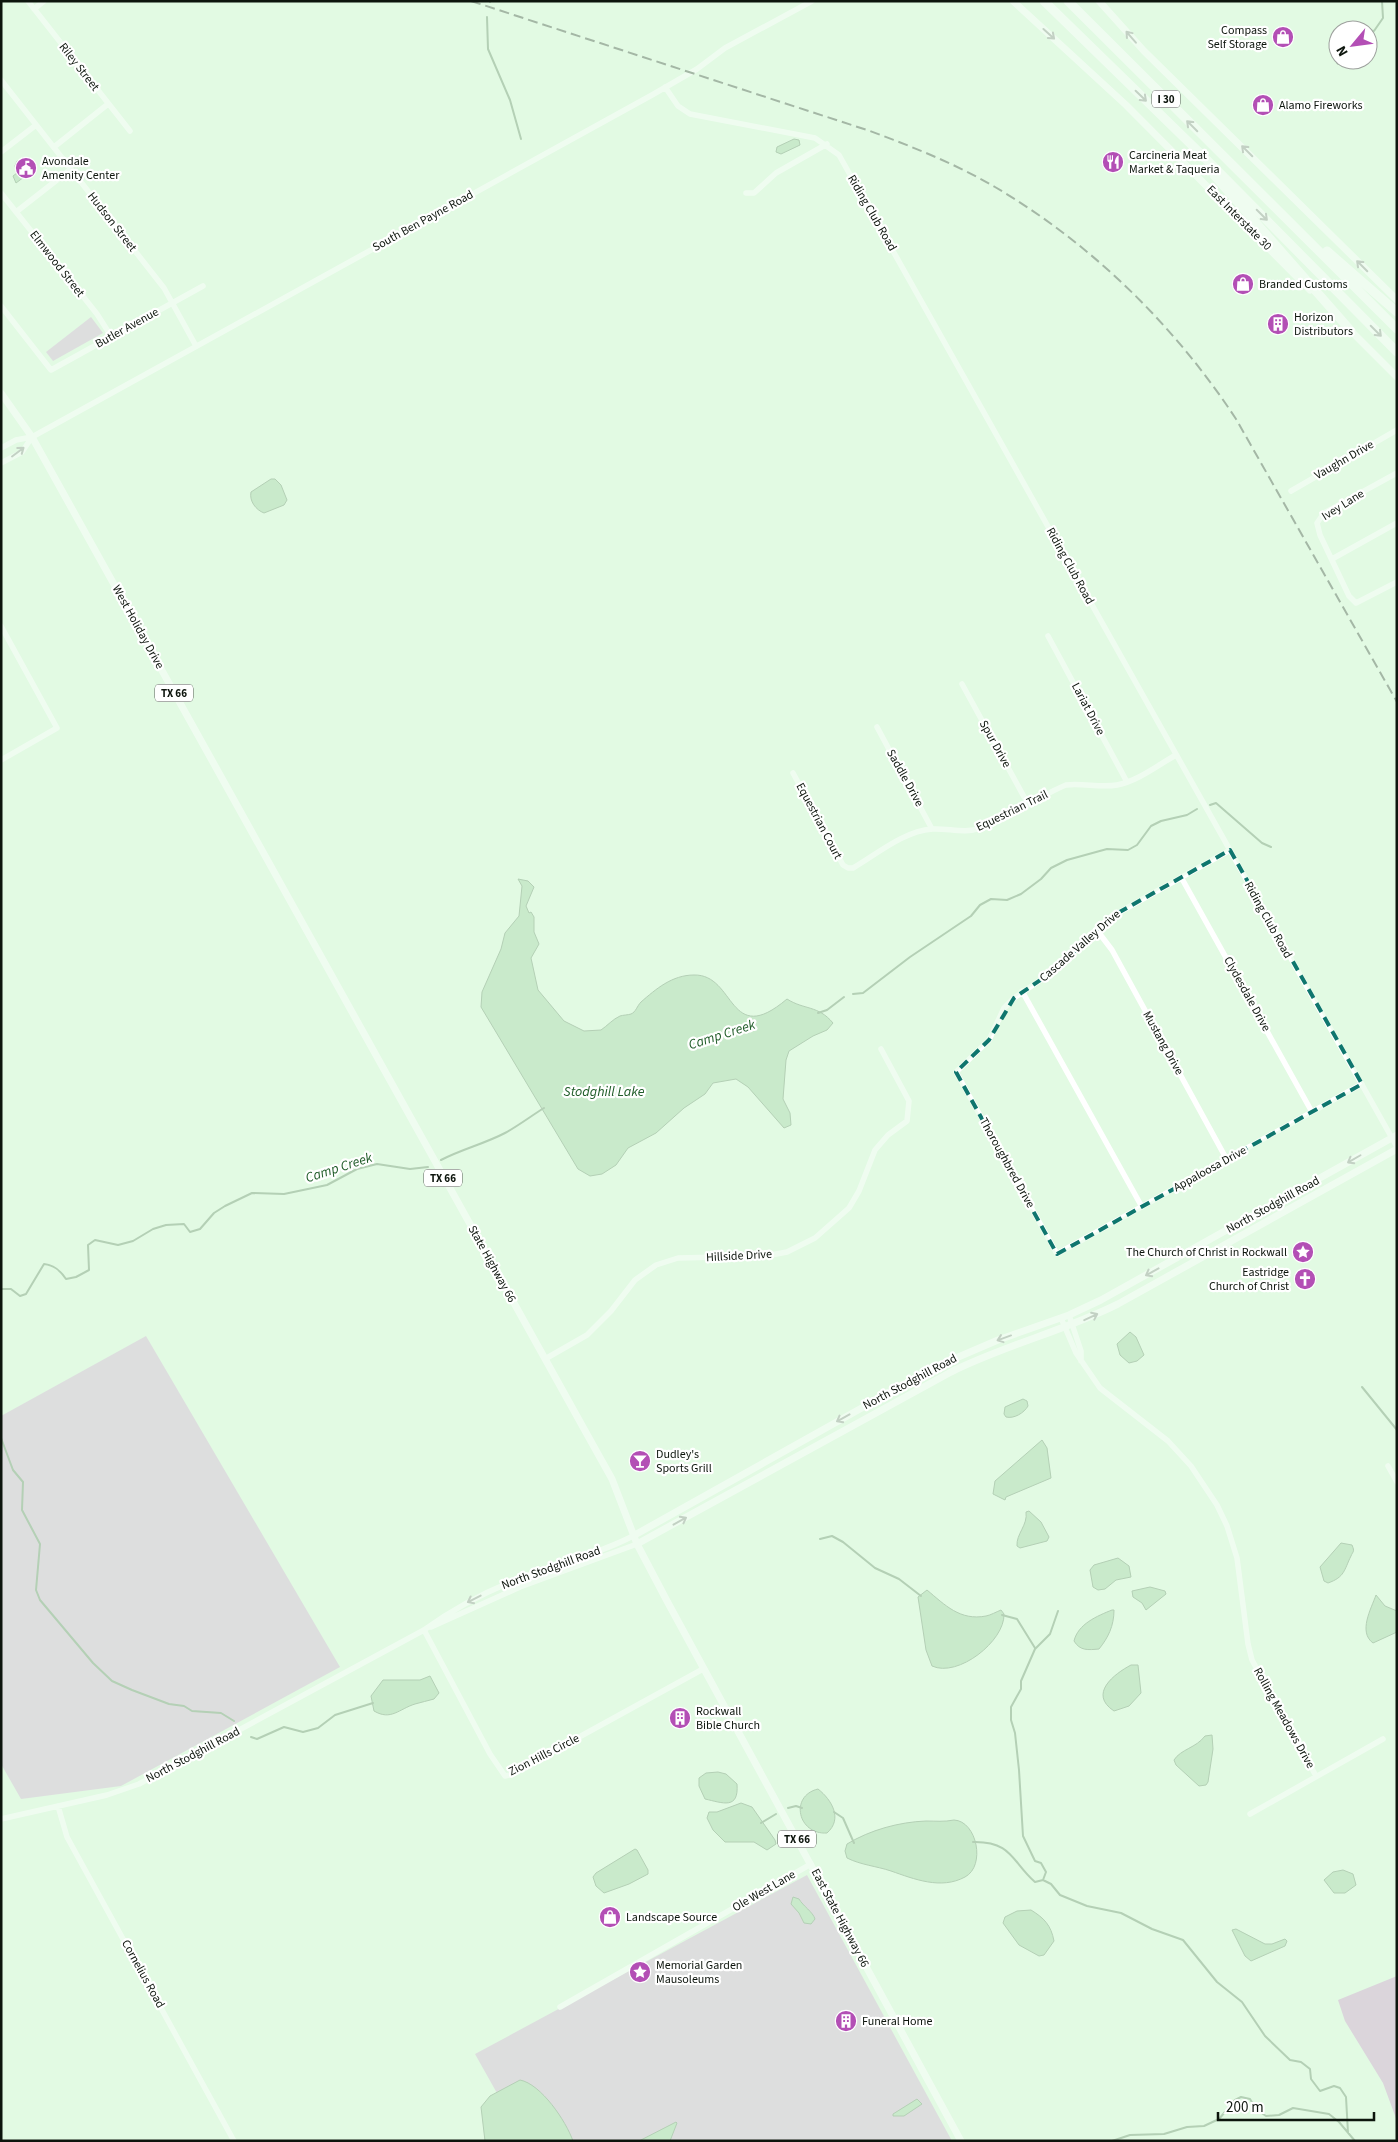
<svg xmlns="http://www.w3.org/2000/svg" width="1398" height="2142" viewBox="0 0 1398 2142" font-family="'Source Sans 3',sans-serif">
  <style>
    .green { fill: #d8bdd8 }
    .forest { fill: #d2a8d1 }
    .water { fill: #abd7ad; stroke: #7c9d7d }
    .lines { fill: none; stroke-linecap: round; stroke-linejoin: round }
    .stream { stroke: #7c9d7d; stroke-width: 2 }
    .minor { stroke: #fff; stroke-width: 5.5 }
    .major { stroke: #fff; stroke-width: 7 }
    .highway { stroke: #fff; stroke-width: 9 }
    .rail { stroke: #59675a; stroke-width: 2; stroke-dasharray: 10 5; stroke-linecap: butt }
    .oneway { stroke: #9ea19e }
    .marked { fill: none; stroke: #0f766e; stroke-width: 4; stroke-dasharray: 10 6; stroke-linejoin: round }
    .labels { text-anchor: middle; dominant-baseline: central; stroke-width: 4.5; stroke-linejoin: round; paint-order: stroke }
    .shield { fill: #fff; stroke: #565b56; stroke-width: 1 }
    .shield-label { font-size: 11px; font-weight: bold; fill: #0d150d }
    .poi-label { font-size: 12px; fill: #0d150d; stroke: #fff; text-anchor: start }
    .street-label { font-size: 12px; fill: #0d150d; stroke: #fff }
    .water-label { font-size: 14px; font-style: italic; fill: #1f5c28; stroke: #fff }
  </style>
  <rect width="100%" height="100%" fill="#e2fae3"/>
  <path class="green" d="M91 317 103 333 53 361 46 352Z
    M146 1336 340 1667 121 1786 21 1799 1 1764V1416Z
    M807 1875 952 2141H524L475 2054Z"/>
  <path class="forest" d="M1397 1976V2121L1383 2083 1345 2021 1338 2000Z"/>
  <path class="water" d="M1338 37V60H1348L1345 66 1337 64 1332 43Z
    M794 139 799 140 800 145 781 154 776 152 777 147Z
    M17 161H21L26 167 24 177 16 183 13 176 17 173 15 166Z
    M271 479H275L281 485 287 500 284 505 264 513C256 510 249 501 251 492Z
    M518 879 528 881 534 887 526 906 529 913 531 912 534 917V932L539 944 531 958 538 990 564 1021 584 1031 601 1030C607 1026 613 1019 620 1016 623 1015 628 1015 631 1014 636 1012 637 1006 641 1002 656 989 672 975 694 975 736 974 728 1049 787 999 804 1010 818 1005 833 1023L827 1030 813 1036 789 1051 786 1060 783 1099 790 1113 791 1125 784 1128 748 1087 736 1079 713 1083 705 1094 684 1108 656 1133 628 1148 616 1165 602 1174 590 1176 578 1169 481 1007 482 992 501 949 505 933 519 916 522 886Z
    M1130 1332 1136 1337 1144 1355 1137 1361 1129 1363 1120 1355 1117 1344Z
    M1023 1399 1027 1401 1028 1406C1024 1413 1014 1419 1006 1417L1004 1414 1005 1407Z
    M1042 1440 1047 1448 1051 1478 1006 1497 1005 1500 993 1494 995 1481Z
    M1029 1511 1041 1522 1049 1537 1047 1541 1020 1548 1017 1546C1016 1534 1028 1525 1026 1512Z
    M1341 1543 1352 1545C1355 1552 1353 1551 1351 1556 1344 1570 1345 1577 1328 1583L1324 1581 1320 1567Z
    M1118 1558 1129 1566 1131 1577 1116 1580 1105 1589 1098 1590 1093 1587 1090 1570 1094 1565Z
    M1150 1587 1165 1591 1166 1594 1146 1610 1142 1603 1133 1597 1132 1591Z
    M927 1590C945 1605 960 1621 986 1616 991 1615 996 1612 1001 1610L1004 1614C1005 1641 958 1678 932 1666L926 1650 918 1597Z
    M1376 1595 1385 1606 1397 1611V1632L1373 1643C1358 1632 1371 1609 1376 1595Z
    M1112 1610H1114C1114 1626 1108 1638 1099 1649 1088 1650 1080 1651 1074 1641 1078 1624 1097 1616 1112 1610Z
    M1131 1665H1138L1141 1693 1129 1706 1114 1711C1088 1694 1114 1674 1131 1665Z
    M430 1676 439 1693 434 1699C428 1701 421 1702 415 1704 399 1709 391 1721 374 1711L371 1696 383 1680H420Z
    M1212 1735 1213 1749 1208 1782 1206 1785 1199 1786 1176 1765 1174 1760C1181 1749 1196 1748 1205 1736Z
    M718 1772 726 1774 737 1784C739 1810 723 1803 705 1799L699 1786V1778L706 1773Z
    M818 1789C832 1800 843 1819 827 1833 798 1835 789 1796 818 1789Z
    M741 1803 752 1807 775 1840 776 1844 767 1850 754 1842H725L713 1830 707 1818 709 1812H717Z
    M954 1820C977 1821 986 1866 965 1877 941 1890 914 1879 891 1871 876 1866 861 1865 847 1858L845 1851 847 1844C870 1830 899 1822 926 1821 936 1821 944 1822 954 1820Z
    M635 1849 637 1850 648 1870V1874L629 1884 604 1893 596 1886 593 1877 596 1873Z
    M1343 1870 1353 1874 1356 1885 1345 1893H1334L1324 1880 1333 1872Z
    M793 1897 799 1899C803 1906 813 1912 815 1919L811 1924 804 1923 799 1913 791 1904Z
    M1031 1910C1044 1918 1051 1925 1054 1941L1044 1955 1039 1956 1019 1945 1003 1923 1005 1917 1017 1911Z
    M1236 1929 1265 1944H1272L1285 1939 1287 1941 1285 1946 1251 1961 1245 1956 1232 1930Z
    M520 2080C541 2084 566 2121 573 2141H485L481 2107 490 2096Z
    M917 2099 922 2104 904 2116H893V2114Z
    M676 2122 677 2123 670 2141H639Z"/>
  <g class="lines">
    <path class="stream" d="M490 2V1
      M487 17 488 49 510 100 521 139
      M1355 30H1366
      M1368 30 1374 31 1383 18 1382 1
      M1210 805 1216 803 1262 843 1271 847
      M853 994 863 993 910 957 971 916 980 905 991 899 1007 900 1021 894 1041 879 1051 868 1067 860 1107 849 1128 850 1137 845 1151 826 1161 821 1187 815 1197 809
      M818 1013 827 1010 844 997
      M441 1160C462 1149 484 1144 505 1133 518 1126 531 1116 544 1108
      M1 1289H11L20 1296 26 1294 44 1264C54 1265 60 1270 66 1279L76 1277 89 1270 88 1245 95 1240 118 1245 133 1241 153 1229 166 1225 184 1224 190 1232 200 1229 214 1213 225 1206 252 1193 284 1194 327 1185 357 1169 377 1164 410 1169 428 1167
      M1362 1387 1397 1430
      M1 1438 13 1470 23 1482 22 1510 40 1544 36 1590 40 1600 93 1663 112 1681 132 1690 169 1704 184 1706 192 1711 221 1713 234 1721
      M820 1539 832 1536 843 1542 875 1568 899 1579 921 1596
      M1002 1615 1017 1619 1035 1648
      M251 1737 257 1739 284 1727 303 1732 318 1728 335 1715 373 1703
      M788 1808 796 1806 802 1808
      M834 1812 843 1818 854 1843
      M761 1823 776 1814
      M973 1842C1012 1841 1012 1862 1035 1882L1043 1880 1051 1884 1060 1895 1087 1906 1121 1913 1152 1929 1183 1940 1217 1982 1242 2002 1265 2036 1290 2060 1301 2062 1310 2069 1311 2079 1320 2091 1334 2086 1340 2088 1346 2097 1348 2133
      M1043 1880 1046 1872 1041 1863 1035 1861 1023 1836 1019 1770 1015 1733 1011 1720V1707L1021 1689V1681L1035 1649 1050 1634 1058 1611
      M1112 2141 1130 2135 1164 2134 1187 2127 1204 2126 1219 2119 1235 2100 1241 2097 1250 2099 1256 2109 1266 2116 1279 2115 1293 2108 1329 2114 1339 2122 1355 2141"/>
    <path class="minor" d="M28 1 130 131
      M34 9 44 1
      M1 80 164 288 196 346
      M665 87 678 106 690 114 815 138 839 155 1397 1147
      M54 147 108 104
      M1 152 36 125
      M1 193 97 314 111 336
      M746 193H754L776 173 827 144
      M16 212 71 169
      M1 306 51 370 203 286
      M1 448 16 440 32 437 652 95 697 69 725 48 812 1
      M1 463 22 452 32 437
      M1397 473 1324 513 1317 523 1320 535 1349 596 1356 603 1397 582
      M1291 491 1397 430
      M1332 559 1397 523
      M1 626 57 728 1 760
      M1048 636 1127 782
      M962 684 1028 804
      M877 727 932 829
      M793 773 843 865 848 868H853C877 854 904 831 932 829 949 828 964 834 981 828 1009 820 1038 796 1066 785 1083 783 1101 788 1117 785 1138 781 1158 765 1176 755
      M1230 850 1109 918 1055 970 1014 998 1004 1008 989 1040 956 1072 1057 1254 1362 1084
      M1181 877 1312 1112
      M1096 929 1112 950 1227 1160
      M1022 991 1142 1207
      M1069 1315 1081 1351V1361
      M1061 1318 1076 1353 1100 1388 1168 1441 1191 1466 1217 1505 1227 1526 1237 1558 1248 1644 1252 1660 1316 1776
      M545 1359 587 1335 611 1311 635 1280 656 1265 678 1258 766 1256 787 1252 815 1238 849 1208 859 1191 875 1150 888 1135 907 1121 909 1101 881 1049
      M1388 1466 1397 1482
      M431 1627 520 1587 637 1544
      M424 1630 490 1754 505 1776 510 1775 703 1669
      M58 1806 67 1837 234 2141
      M1250 1814 1383 1739
      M1 1819 107 1795 139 1784 424 1630C453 1609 485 1592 518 1579 557 1564 596 1555 633 1536
      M560 2007 811 1864"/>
    <path class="major" d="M1013 1 1126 105 1310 290
      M1099 1 1144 51 1397 300
      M1348 328 1397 377
      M1 393 32 437 598 1454 612 1479 637 1544 667 1601 961 2141
      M633 1536 935 1367 998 1340 1069 1315 1101 1300 1397 1135
      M637 1544 951 1372C1005 1345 1064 1331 1118 1304L1397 1149"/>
    <path class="highway" d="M1044 1 1203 156 1397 352
      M1068 1 1397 329
      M1214 175 1351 331
      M1327 251 1397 312"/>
    <path class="rail" d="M471 1 870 131C913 147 956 164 995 187 1092 244 1175 326 1236 419L1397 702"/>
  </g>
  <defs><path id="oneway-shaft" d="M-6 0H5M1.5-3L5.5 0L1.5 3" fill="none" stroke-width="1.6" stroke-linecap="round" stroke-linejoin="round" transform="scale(1.25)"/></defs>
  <g class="oneway">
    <use href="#oneway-shaft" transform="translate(1049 34) rotate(42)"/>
    <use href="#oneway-shaft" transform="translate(1131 37) rotate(-131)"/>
    <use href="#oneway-shaft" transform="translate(1141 96) rotate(44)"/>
    <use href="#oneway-shaft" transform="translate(1192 126) rotate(-135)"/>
    <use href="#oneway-shaft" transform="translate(1247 151) rotate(-135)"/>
    <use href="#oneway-shaft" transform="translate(1262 215) rotate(45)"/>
    <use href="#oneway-shaft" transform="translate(1362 266) rotate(-135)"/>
    <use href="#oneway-shaft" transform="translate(1376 331) rotate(45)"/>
    <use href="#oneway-shaft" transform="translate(18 452) rotate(-37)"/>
    <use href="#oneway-shaft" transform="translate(1354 1159) rotate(150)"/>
    <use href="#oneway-shaft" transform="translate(1152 1272) rotate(151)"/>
    <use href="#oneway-shaft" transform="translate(1091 1317) rotate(-25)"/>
    <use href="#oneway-shaft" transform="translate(1004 1338) rotate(160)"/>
    <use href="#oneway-shaft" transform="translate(843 1418) rotate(151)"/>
    <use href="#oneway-shaft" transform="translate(680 1521) rotate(-29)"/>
    <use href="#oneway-shaft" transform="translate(474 1599) rotate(153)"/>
  </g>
  <path d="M0 0H1398V2142H0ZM1230 850 1362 1084 1057 1254 956 1072 989 1040 1014 998 1055 970 1109 918Z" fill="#e2fae3" fill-opacity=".55" fill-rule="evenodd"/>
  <path class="marked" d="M1230 850 1362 1084 1057 1254 956 1072 989 1040 1014 998 1055 970 1109 918Z"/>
  <defs>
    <g id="shop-disc" transform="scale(1.125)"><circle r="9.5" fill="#b34fb5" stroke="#fff"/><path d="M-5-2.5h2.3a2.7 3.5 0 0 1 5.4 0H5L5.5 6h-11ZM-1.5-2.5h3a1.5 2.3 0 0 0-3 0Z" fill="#fff"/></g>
    <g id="restaurant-disc" transform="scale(1.125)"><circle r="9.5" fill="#b34fb5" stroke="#fff"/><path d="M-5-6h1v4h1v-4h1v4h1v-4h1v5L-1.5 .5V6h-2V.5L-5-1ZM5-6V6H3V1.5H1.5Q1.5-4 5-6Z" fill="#fff"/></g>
    <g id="civic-disc" transform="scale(1.125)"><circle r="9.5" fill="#b34fb5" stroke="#fff"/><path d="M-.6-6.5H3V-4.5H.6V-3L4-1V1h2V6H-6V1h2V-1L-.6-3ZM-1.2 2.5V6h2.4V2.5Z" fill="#fff"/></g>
    <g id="building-disc" transform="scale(1.125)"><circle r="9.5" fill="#b34fb5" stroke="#fff"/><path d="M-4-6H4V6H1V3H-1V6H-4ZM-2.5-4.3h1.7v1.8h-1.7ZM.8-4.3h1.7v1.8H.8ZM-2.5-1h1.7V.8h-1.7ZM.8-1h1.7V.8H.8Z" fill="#fff"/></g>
    <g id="sight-disc" transform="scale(1.125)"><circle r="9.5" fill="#b34fb5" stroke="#fff"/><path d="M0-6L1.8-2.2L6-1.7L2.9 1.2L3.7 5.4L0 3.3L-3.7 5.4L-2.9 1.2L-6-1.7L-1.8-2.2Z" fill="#fff"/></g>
    <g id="church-disc" transform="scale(1.125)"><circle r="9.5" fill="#b34fb5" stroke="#fff"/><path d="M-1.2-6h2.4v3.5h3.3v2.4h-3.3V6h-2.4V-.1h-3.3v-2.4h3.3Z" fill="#fff"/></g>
    <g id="bar-disc" transform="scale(1.125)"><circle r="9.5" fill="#b34fb5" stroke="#fff"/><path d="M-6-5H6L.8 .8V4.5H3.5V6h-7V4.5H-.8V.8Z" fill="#fff"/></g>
  </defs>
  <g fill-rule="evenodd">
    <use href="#shop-disc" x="1283" y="37"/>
    <use href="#shop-disc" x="1263" y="105"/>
    <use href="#restaurant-disc" x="1113" y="162"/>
    <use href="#civic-disc" x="26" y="168"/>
    <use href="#shop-disc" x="1243" y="284"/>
    <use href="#building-disc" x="1278" y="324"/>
    <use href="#sight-disc" x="1303" y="1252"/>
    <use href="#church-disc" x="1305" y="1279"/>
    <use href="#bar-disc" x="640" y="1461"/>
    <use href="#building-disc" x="680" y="1718"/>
    <use href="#shop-disc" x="610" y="1917"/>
    <use href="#sight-disc" x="640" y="1972"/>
    <use href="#building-disc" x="846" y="2021"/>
  </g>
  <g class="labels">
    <g class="shield">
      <rect x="1152" y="90.5" width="28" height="17" rx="4"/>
      <rect x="155" y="684.5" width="38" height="17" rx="4"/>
      <rect x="424" y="1169.5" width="38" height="17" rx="4"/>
      <rect x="778" y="1830.5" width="38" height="17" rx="4"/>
    </g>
    <g class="shield-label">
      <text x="1166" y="99">I 30</text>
      <text x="174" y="693">TX 66</text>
      <text x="443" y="1178">TX 66</text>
      <text x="797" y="1839">TX 66</text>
    </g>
    <g class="poi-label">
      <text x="1267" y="30" text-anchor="end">Compass<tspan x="1267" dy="14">Self Storage</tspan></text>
      <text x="1279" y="105">Alamo Fireworks</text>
      <text x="1129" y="155">Carcineria Meat<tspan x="1129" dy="14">Market &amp; Taqueria</tspan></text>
      <text x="42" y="161">Avondale<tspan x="42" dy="14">Amenity Center</tspan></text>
      <text x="1259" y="284">Branded Customs</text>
      <text x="1294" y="317">Horizon<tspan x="1294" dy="14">Distributors</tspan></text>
      <text x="1287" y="1252" text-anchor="end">The Church of Christ in Rockwall</text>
      <text x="1289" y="1272" text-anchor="end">Eastridge<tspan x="1289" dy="14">Church of Christ</tspan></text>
      <text x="656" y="1454">Dudley's<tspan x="656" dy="14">Sports Grill</tspan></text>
      <text x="696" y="1711">Rockwall<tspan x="696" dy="14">Bible Church</tspan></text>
      <text x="626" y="1917">Landscape Source</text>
      <text x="656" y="1965">Memorial Garden<tspan x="656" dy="14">Mausoleums</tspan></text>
      <text x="862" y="2021">Funeral Home</text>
    </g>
    <g class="street-label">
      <text transform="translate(79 67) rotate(52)">Riley Street</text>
      <text transform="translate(872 213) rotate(60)">Riding Club Road</text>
      <text transform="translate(1239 218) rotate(45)">East Interstate 30</text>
      <text transform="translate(423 221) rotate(-29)">South Ben Payne Road</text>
      <text transform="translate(112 222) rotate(52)">Hudson Street</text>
      <text transform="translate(57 264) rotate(52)">Elmwood Street</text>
      <text transform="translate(127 328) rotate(-29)">Butler Avenue</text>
      <text transform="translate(1344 460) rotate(-30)">Vaughn Drive</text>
      <text transform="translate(1343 505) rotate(-32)">Ivey Lane</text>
      <text transform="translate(1070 566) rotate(61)">Riding Club Road</text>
      <text transform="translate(138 627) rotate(61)">West Holiday Drive</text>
      <text transform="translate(1088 709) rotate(62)">Lariat Drive</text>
      <text transform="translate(995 744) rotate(61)">Spur Drive</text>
      <text transform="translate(905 778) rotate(61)">Saddle Drive</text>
      <text transform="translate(1012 811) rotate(-26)">Equestrian Trail</text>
      <text transform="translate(819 821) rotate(62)">Equestrian Court</text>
      <text transform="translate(1268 920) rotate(61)">Riding Club Road</text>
      <text transform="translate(1080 946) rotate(-41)">Cascade Valley Drive</text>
      <text transform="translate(1247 994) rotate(61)">Clydesdale Drive</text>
      <text transform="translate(1163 1043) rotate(61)">Mustang Drive</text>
      <text transform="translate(1007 1163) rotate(61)">Thoroughbred Drive</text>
      <text transform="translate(1210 1169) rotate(-29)">Appaloosa Drive</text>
      <text transform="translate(1273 1205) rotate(-29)">North Stodghill Road</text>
      <text transform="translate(739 1256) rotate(-3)">Hillside Drive</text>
      <text transform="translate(492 1264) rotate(61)">State Highway 66</text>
      <text transform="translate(910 1382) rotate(-28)">North Stodghill Road</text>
      <text transform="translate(551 1568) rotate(-20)">North Stodghill Road</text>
      <text transform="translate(1284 1718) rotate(61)">Rolling Meadows Drive</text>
      <text transform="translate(193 1755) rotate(-28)">North Stodghill Road</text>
      <text transform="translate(544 1755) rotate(-27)">Zion Hills Circle</text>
      <text transform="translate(764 1891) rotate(-30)">Ole West Lane</text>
      <text transform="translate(840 1918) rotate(62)">East State Highway 66</text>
      <text transform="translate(143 1974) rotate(61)">Cornelius Road</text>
    </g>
    <g class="water-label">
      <text transform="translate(722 1035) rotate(-18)">Camp Creek</text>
      <text x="604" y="1092">Stodghill Lake</text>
      <text transform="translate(339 1168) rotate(-18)">Camp Creek</text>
    </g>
  </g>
  <rect width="1398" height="2142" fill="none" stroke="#0d150d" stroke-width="5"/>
  <g transform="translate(1353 45) rotate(241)"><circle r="24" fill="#ffffff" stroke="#9ea19e"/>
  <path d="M0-4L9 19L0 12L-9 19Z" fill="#b34fb5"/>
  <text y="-8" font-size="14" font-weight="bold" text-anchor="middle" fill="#0d150d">N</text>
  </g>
  <path d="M1218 2112v8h156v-8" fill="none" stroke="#0d150d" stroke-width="2.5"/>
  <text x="1226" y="2112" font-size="15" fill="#0d150d" stroke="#ffffff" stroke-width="4" paint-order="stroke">200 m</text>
</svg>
